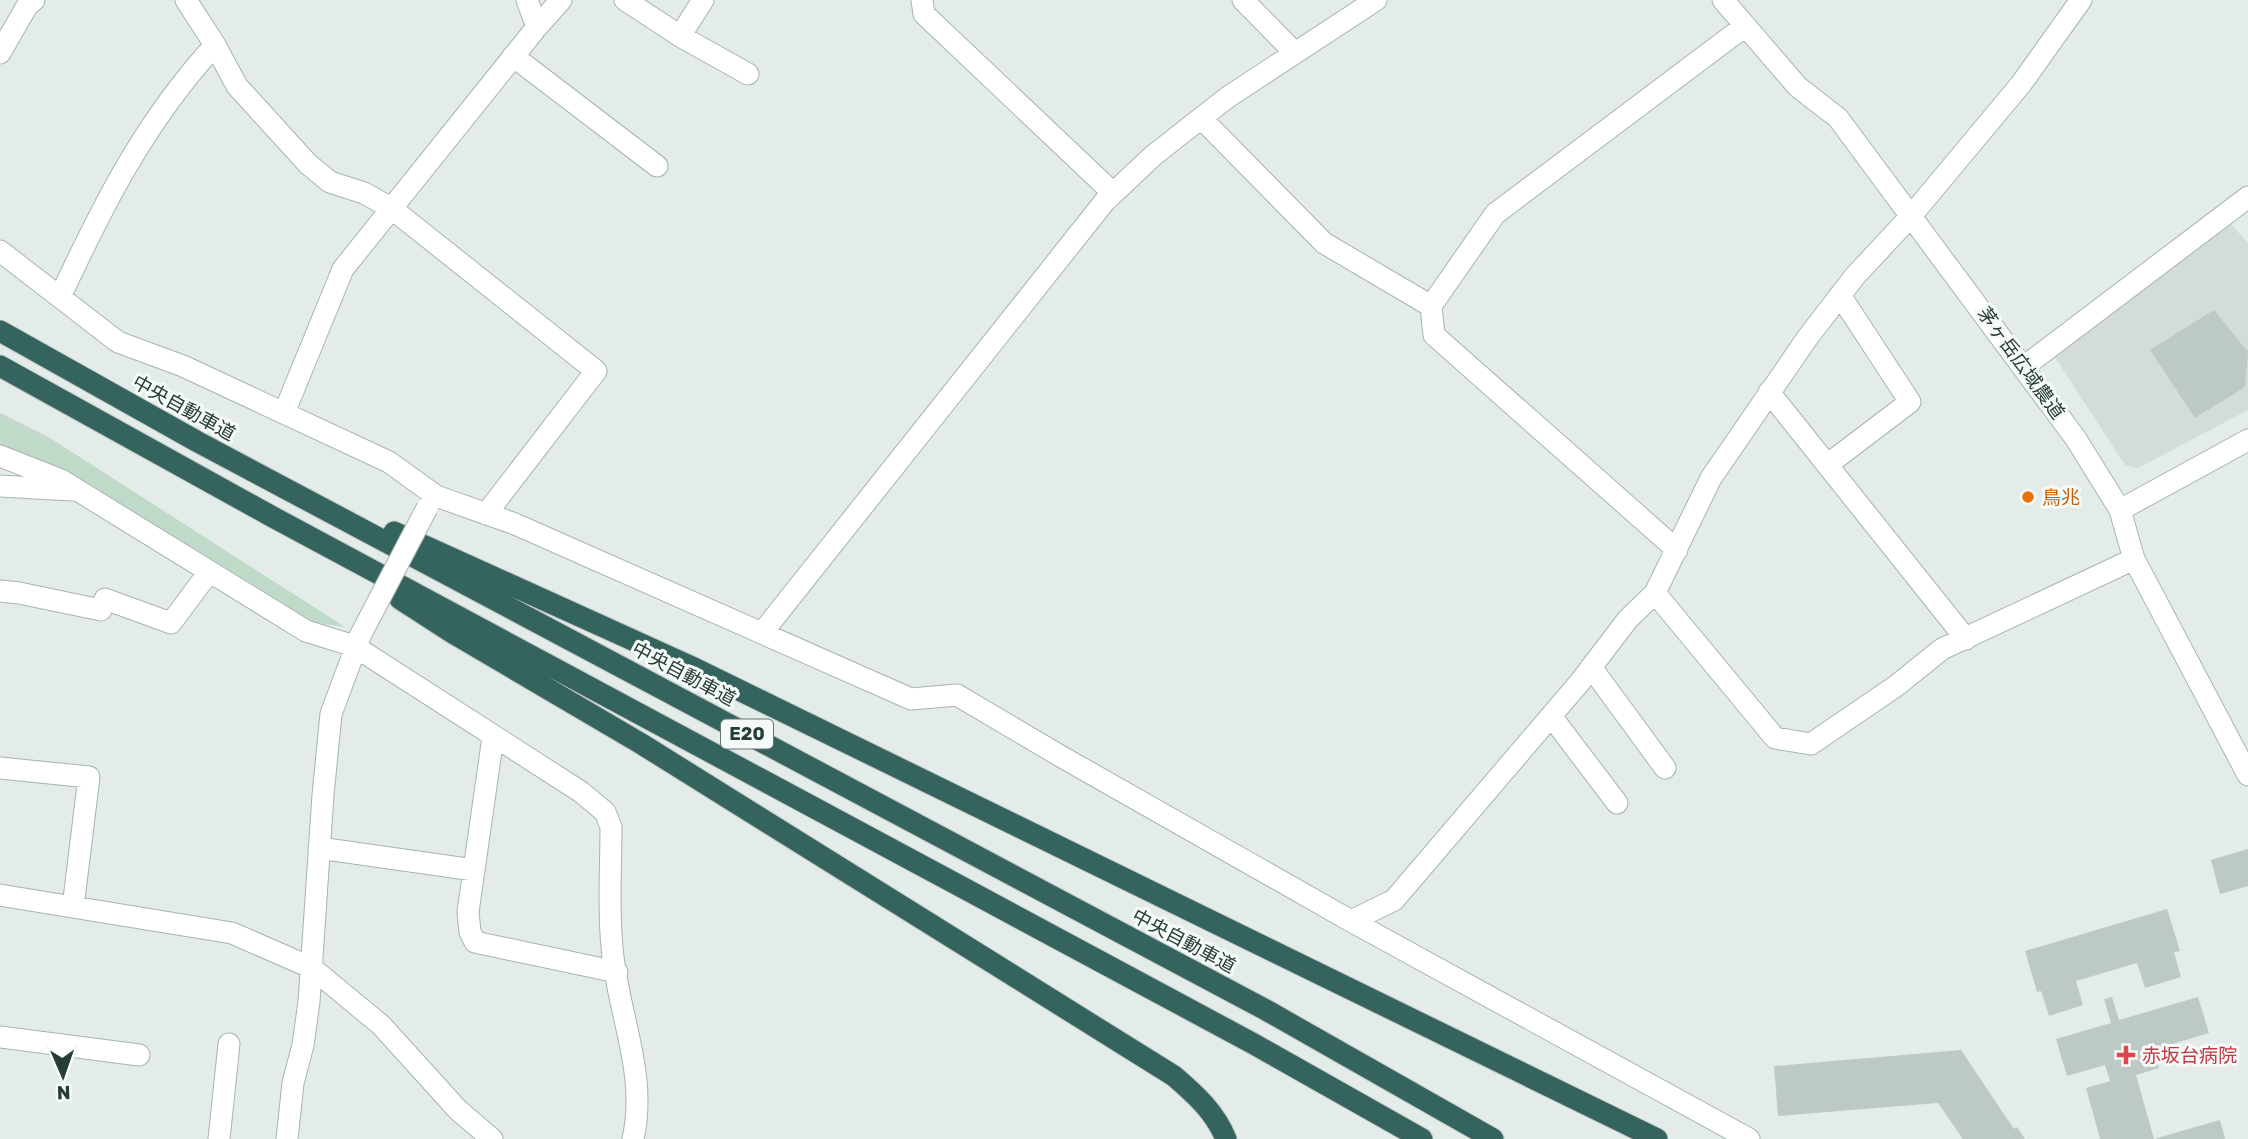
<svg xmlns="http://www.w3.org/2000/svg" width="2248" height="1139" viewBox="0 0 2248 1139" font-family="Rubik,'Noto Sans JP',sans-serif">
  <style>
    .built { fill: #d3dcd8 }
    .green { fill: #c0dac9 }
    .building { fill: #bdc9c5 }
    .lines { fill: none; stroke-linecap: round; stroke-linejoin: round }
    .minor-casing { stroke: #a7b4b0; stroke-width: 23 }
    .highway-casing { stroke: #c2c8c7; stroke-width: 23 }
    .minor { stroke: #fff; stroke-width: 21 }
    .highway { stroke: #35645e; stroke-width: 21 }
    .minor-bridge-casing { stroke: #a7b4b0; stroke-width: 23; stroke-linecap: butt }
    .minor-bridge { stroke: #fff; stroke-width: 21 }
    .food-dot { fill: #e8710a; stroke: #f5f9f7; stroke-width: 2.5 }
    .health-dot { fill: #e0444e; stroke: #f5f9f7; stroke-width: 2.5 }
    .labels { text-anchor: middle; dominant-baseline: central; stroke-width: 6; stroke-linejoin: round; paint-order: stroke }
    .shield { fill: #f5f9f7; stroke: #647571; stroke-width: 2 }
    .shield-label { font-size: 18px; font-weight: bold; fill: #263c37 }
    .street-label { font-size: 19px; fill: #263c37; stroke: #f5f9f7 }
    .food-label { font-size: 19px; fill: #c56008; stroke: #f5f9f7; text-anchor: start }
    .health-label { font-size: 19px; fill: #be3a42; stroke: #f5f9f7; text-anchor: start }
  </style>
  <rect width="100%" height="100%" fill="#e4ece9"/>
  <path class="built" d="M2228 221 2248 243V410L2138 468 2125 465 2053 354Z"/>
  <path class="green" d="M0 413 50 438 345 627 303 621 64 471 0 445Z"/>
  <path class="building" d="M2214 310 2248 352 2245 387 2195 418 2150 350Z
    M2248 849V886L2220 894 2211 860Z
    M2167 909 2180 951 2174 952 2181 977 2145 988 2137 963 2076 981 2083 1005 2049 1016 2041 991 2037 992 2025 951Z
    M2112 997 2119 1020 2198 997 2209 1033 2153 1050 2159 1068 2136 1075 2154 1139H2100L2086 1088 2110 1081 2105 1065 2067 1076 2056 1039 2111 1023 2104 999Z
    M1961 1050 2014 1129 2017 1127 2025 1139H1963L1938 1103 1778 1116 1774 1066Z
    M2220 1120 2225 1139H2157V1138Z"/>
  <g class="lines">
    <g class="minor-casing">
      <path id="minor" d="M186 0 215 45 237 86 308 164 330 182 364 193 391 208 596 371 486 514
        M527 0 537 27
        M625 0 680 36 748 74
        M922 0 924 14 1113 193
        M1243 0 1295 53
        M1723 0 1798 87 1838 118 2076 439 2120 510 2134 559 2248 775
        M680 36 703 0
        M0 53 27 6 34 0
        M513 56 657 166
        M1201 118 1324 243 1431 306
        M0 251 118 342 183 366 389 462 436 496 515 524 911 699 957 695 1062 757 1351 921 1749 1139
        M60 297C104 203 144 123 215 45
        M2025 366 2248 197
        M1769 392 1966 639
        M284 413 343 269 537 27 561 0
        M0 456 61 480 306 631 354 646 581 792 605 812 611 827C611 867 608 908 612 947 617 1012 648 1073 633 1139
        M1827 465 1910 402 1840 295
        M0 486 72 490
        M2120 510 2248 440
        M1677 550 1434 335 1431 306 1495 214 1745 26
        M0 591 19 593 101 610 105 599 171 623 209 572
        M1655 593 1775 738 1811 744 1896 686 1942 649 2134 559
        M762 633 1105 201 1154 155 1228 97 1376 0
        M1591 667 1665 768
        M1551 716 1617 803
        M493 737 468 912 470 932 475 942 617 972
        M0 768 89 777 73 907
        M319 848 474 870
        M0 895 232 933 312 968 381 1025 458 1110 492 1139
        M1351 921 1394 900 1580 682 1628 619 1655 593 1711 478 1808 337 1855 276 1911 216 2021 84 2081 0
        M0 1037 139 1055
        M219 1139 229 1044
        M287 1139 293 1083 303 1045 309 1002 323 795 331 714 360 636"/>
    </g>
    <g class="highway-casing">
      <path id="highway" d="M0 331 198 442 1266 1010 1493 1139
        M0 366 271 516 1252 1043 1422 1139
        M394 532 692 667 1657 1139
        M400 599 451 632 640 743 1174 1076C1196 1095 1215 1112 1226 1139"/>
    </g>
    <use href="#minor" class="minor"/>
    <use href="#highway" class="highway"/>
    <g class="minor-bridge-casing">
      <path id="minor-bridge" d="M361 634 427 508"/>
    </g>
    <use href="#minor-bridge" class="minor-bridge"/>
  </g>
  <circle class="food-dot" cx="2028" cy="497" r="7"/>
  <path class="health-dot" d="M2122.5 1044.5h7v7h7v7h-7v7h-7v-7h-7v-7h7z"/>
  <g class="labels">
    <rect class="shield" x="721" y="719.5" width="52" height="29" rx="5"/>
    <g class="shield-label">
      <text x="747" y="734">E20</text>
    </g>
    <g class="street-label">
      <text transform="translate(2021 363) rotate(54)">茅ヶ岳広域農道</text>
      <text transform="translate(184 408) rotate(29)">中央自動車道</text>
      <text transform="translate(684 674) rotate(28)">中央自動車道</text>
      <text transform="translate(1184 941) rotate(28)">中央自動車道</text>
    </g>
    <g class="food-label">
      <text x="2042" y="497">鳥兆</text>
    </g>
    <g class="health-label">
      <text x="2142" y="1055">赤坂台病院</text>
    </g>
  </g>
  <g transform="translate(63 1076) rotate(178)" stroke="#f5f9f7" stroke-width="5" paint-order="stroke">
  <path d="M0-5L12 26L0 18L-12 26Z" fill="#263c37"/>
  <text y="-10" font-size="19" font-weight="bold" text-anchor="middle" fill="#263c37">N</text>
  </g>
</svg>
